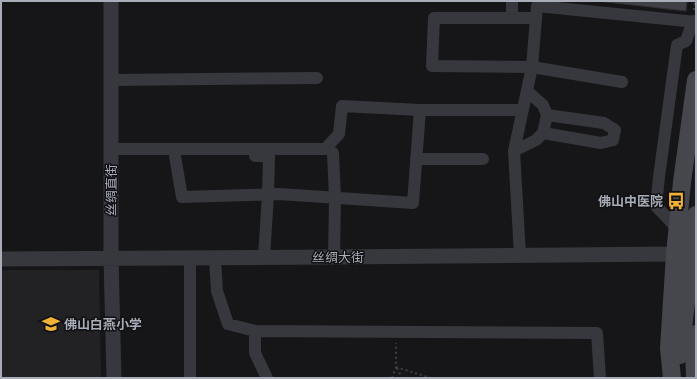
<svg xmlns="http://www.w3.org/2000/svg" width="697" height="379" viewBox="0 0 697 379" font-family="Roboto,'Noto Sans SC',sans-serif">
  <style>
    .built { fill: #222225 }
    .building { fill: #404145; stroke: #303034 }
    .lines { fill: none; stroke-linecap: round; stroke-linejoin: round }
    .path { stroke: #3d3f44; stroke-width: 2; stroke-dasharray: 2 3; stroke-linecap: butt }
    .minor { stroke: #37383d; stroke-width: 12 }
    .tertiary { stroke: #37383d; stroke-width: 15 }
    .secondary { stroke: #45474d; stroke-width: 18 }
    .labels { text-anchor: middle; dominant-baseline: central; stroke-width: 3; stroke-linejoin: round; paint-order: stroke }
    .street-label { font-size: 13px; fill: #a8adb8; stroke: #111113 }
    .poi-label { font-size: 13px; font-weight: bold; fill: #a8adb8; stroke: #111113; text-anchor: end }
  </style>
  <rect width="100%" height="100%" fill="#161618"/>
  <path class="built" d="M1 270H99L101 378H1Z"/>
  <path class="building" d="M597 1H687L686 11Z"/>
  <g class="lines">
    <path class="path" d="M694 10 695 1
      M396 367 431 378
      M397 368 402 378
      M392 378 396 367V343"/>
    <path class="minor" d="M512 18V1
      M536 18H434L432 66 532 67 622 82
      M111 80 317 78
      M543 133 601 143 613 140 615 130 604 123 547 115
      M111 149H325L339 134 342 106 420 110H523
      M514 151 536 140 543 133 547 115 543 105 527 91
      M333 153 335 198 334 257
      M175 156 182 197 279 194 413 203 420 110
      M255 156H269L268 195 264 257
      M416 159H483
      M677 228 656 206 659 177 677 45 686 41 693 21
      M520 255 514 151 532 67 537 6 696 22
      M215 258 217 291 228 324 255 331V353L267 378
      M255 331 597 333 600 378
      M190 378V258"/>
    <path class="tertiary" d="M111 1V258L114 378
      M1 259 334 257 675 254"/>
    <path class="secondary" d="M680 355 696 215
      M672 378 669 348 675 254 682 182 696 80
      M695 378 694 349 696 334"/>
  </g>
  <defs>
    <g id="bus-bare" transform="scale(1.38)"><path d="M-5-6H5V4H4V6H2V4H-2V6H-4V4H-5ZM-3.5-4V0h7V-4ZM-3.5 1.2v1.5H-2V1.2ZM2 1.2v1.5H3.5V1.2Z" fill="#f2b134" stroke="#111113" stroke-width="2.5" paint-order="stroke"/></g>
    <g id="school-bare" transform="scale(1.38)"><path d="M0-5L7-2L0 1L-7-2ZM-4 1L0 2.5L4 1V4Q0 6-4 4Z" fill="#f2b134" stroke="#111113" stroke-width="2.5" paint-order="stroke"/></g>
  </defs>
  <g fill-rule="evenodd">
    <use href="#bus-bare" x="676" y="201"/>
    <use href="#school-bare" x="51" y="324"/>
  </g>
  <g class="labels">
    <g class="street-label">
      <text transform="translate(111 190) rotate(-90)">丝绸直街</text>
      <text x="338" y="257">丝绸大街</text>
    </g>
    <g class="poi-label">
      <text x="663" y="201">佛山中医院</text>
      <text x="64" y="324" text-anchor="start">佛山白燕小学</text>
    </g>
  </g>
  <rect width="697" height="379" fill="none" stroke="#a8adb8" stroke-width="4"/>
</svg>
